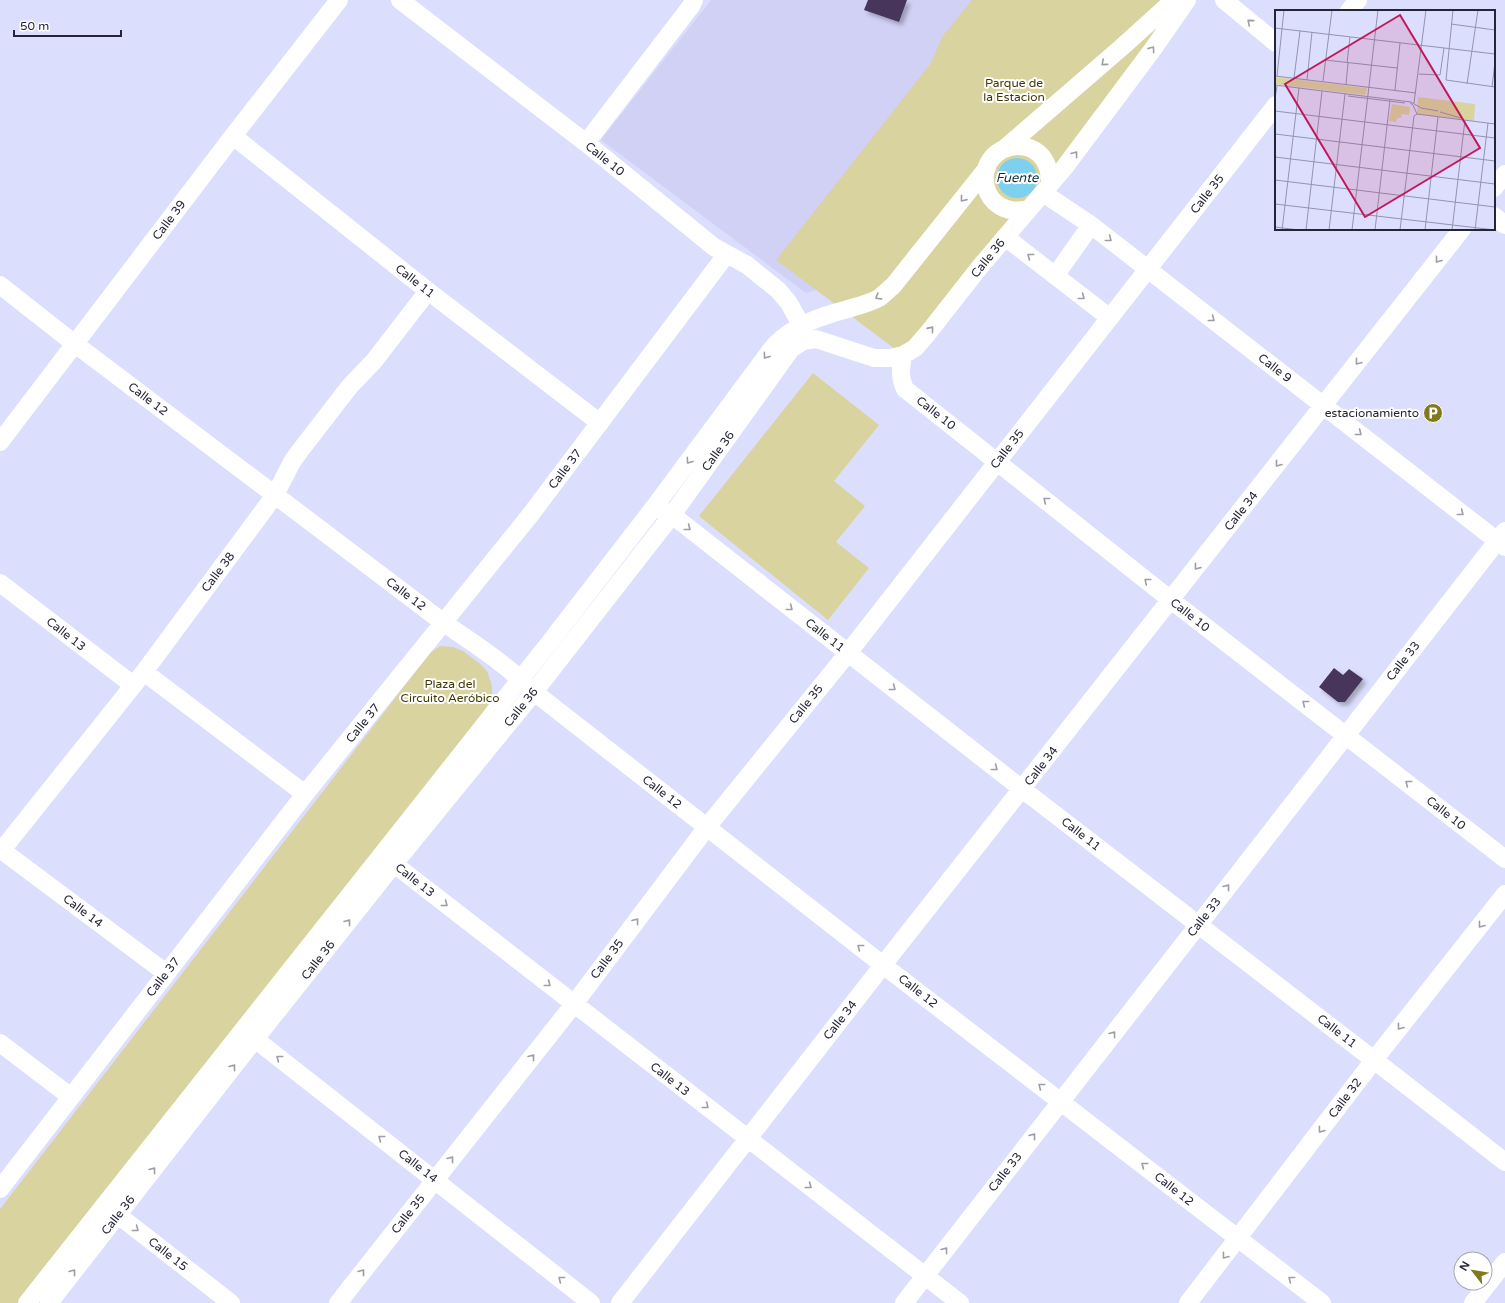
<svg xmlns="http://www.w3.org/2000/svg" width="1505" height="1303" viewBox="0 0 1505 1303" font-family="'Varela Round',sans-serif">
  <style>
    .built { fill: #d0d1f5 }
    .green { fill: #d8d39f }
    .water { fill: #7dd0ee }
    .building { fill: #46345c; filter: url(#shadow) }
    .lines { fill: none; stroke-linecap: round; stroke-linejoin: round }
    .minor { stroke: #fff; stroke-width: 18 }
    .oneway { stroke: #9d9da5 }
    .labels { text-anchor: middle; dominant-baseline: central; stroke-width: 4; stroke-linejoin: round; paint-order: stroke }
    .park-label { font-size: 12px; fill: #403a00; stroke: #fff }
    .street-label { font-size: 12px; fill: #252538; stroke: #fff }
    .poi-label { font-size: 12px; fill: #252538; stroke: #fff; text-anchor: end }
    .water-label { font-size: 13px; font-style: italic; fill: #0b323f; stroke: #fff }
    .inset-road { fill: none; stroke: #9394ae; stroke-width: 1 }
    .view { fill: #c2185b; fill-opacity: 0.15; stroke: #c2185b; stroke-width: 2 }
    .inset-edge { fill: none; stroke: #252538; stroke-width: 2 }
  </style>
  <defs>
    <filter id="shadow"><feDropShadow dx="3.5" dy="3.5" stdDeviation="2" flood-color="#0004"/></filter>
  </defs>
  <rect width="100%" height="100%" fill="#dcdefd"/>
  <path class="built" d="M711 0H1119L858 277 806 293 601 140Z"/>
  <path class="green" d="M972 0H1187L1153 49 903 355 776 260 931 63 942 37Z
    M813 373 879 425 834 481 865 506 836 542 869 568 828 620 699 516Z
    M440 646 453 647 463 651 479 663 487 671 492 686V698L483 713 18 1303H0V1209L430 653Z"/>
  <path class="water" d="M997 178a20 20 0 1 1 40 0a20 20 0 1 1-40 0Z"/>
  <path class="building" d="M868 0H907L899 22 864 10Z
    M1334 668 1343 675 1349 669 1363 679 1345 702H1338L1319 687Z"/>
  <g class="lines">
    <path class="minor" d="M400 0 586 143 714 247 747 265 758 274 778 290 789 303 801 325
      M1224 0 1276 43
      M1349 11 1358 0
      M233 136 428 291 600 423
      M586 143 691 6 694 0
      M1004 149 1122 47 1174 0
      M1494 188 1505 174
      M1043 193 1091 225 1505 547
      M1029 209C981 221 968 158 1010 147 1018 145 1027 146 1034 150 1047 158 1050 170 1050 184
      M1494 216 1505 225
      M1005 237 1110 318
      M1055 276 1091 225
      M0 285 75 344 275 495 444 623C475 644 507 665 534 692L883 965 1322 1303
      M903 355C901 368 899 377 905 389L1171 600 1505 859
      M0 442 233 136 339 0
      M661 510 672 515 1022 789 1374 1060 1505 1162
      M0 583 133 685
      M144 672 305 794
      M0 849 166 973
      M2 850 144 672 275 495 292 462 299 452 350 386 374 361 428 291
      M385 857 960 1303
      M246 1032 591 1303
      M0 1043 71 1097
      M0 1189 305 794 531 514 726 255
      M109 1208 231 1303
      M27 1303 550 642 655 506 774 346C795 324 820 317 848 309 858 306 870 303 879 298 884 294 889 289 893 286L987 168
      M49 1303 255 1039 394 864 534 692 672 515 791 349 803 341 816 339 874 358H891L903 355 915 348 928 333 979 268 1064 168 1153 49 1187 0
      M338 1303 574 1004 707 827 848 653 1276 105
      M620 1303 883 965 1462 229
      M904 1303 1505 531
      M1188 1303 1374 1060 1505 894
      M1473 1303 1505 1262"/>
  </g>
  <defs><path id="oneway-chevron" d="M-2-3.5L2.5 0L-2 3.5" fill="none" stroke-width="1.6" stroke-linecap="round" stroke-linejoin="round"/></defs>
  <g class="oneway">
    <use href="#oneway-chevron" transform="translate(1250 22) rotate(-140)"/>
    <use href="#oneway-chevron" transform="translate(1152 49) rotate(-54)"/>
    <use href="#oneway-chevron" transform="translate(1104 63) rotate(140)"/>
    <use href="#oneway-chevron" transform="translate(1075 154) rotate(-53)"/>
    <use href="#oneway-chevron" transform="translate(963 199) rotate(129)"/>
    <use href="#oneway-chevron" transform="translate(1109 239) rotate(38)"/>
    <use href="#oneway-chevron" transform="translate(1030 256) rotate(-142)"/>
    <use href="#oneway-chevron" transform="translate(1438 260) rotate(128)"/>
    <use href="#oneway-chevron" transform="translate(878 297) rotate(148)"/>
    <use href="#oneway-chevron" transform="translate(1082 297) rotate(38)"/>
    <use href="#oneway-chevron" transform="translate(1212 319) rotate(38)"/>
    <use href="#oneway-chevron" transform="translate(931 329) rotate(-51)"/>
    <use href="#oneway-chevron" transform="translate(766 356) rotate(126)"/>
    <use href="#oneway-chevron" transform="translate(1358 362) rotate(128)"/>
    <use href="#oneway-chevron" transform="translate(1359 433) rotate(38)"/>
    <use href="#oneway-chevron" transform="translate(689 461) rotate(126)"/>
    <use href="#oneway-chevron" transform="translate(1278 464) rotate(128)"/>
    <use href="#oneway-chevron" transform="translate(1046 500) rotate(-141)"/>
    <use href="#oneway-chevron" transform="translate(1461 513) rotate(38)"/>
    <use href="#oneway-chevron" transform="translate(688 528) rotate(38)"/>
    <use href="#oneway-chevron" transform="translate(1197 567) rotate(128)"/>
    <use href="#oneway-chevron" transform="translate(1147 581) rotate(-141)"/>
    <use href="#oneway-chevron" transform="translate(790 608) rotate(38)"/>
    <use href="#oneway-chevron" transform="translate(893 688) rotate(38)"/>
    <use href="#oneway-chevron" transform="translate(1305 703) rotate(-142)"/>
    <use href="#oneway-chevron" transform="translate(995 768) rotate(38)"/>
    <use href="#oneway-chevron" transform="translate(1408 783) rotate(-142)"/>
    <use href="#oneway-chevron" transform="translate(1227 887) rotate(-52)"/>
    <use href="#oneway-chevron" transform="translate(445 904) rotate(38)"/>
    <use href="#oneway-chevron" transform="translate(636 921) rotate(-53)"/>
    <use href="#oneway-chevron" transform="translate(348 922) rotate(-52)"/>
    <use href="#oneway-chevron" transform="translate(1481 925) rotate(128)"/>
    <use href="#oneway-chevron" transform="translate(860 947) rotate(-142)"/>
    <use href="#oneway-chevron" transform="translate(548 984) rotate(38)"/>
    <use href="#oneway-chevron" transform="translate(1400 1027) rotate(128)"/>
    <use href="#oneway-chevron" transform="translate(1113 1034) rotate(-52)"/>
    <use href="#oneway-chevron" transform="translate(532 1057) rotate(-52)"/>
    <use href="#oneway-chevron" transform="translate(279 1058) rotate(-142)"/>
    <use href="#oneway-chevron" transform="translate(233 1067) rotate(-52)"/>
    <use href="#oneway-chevron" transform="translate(1041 1086) rotate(-142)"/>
    <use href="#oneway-chevron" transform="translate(706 1106) rotate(38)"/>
    <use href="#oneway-chevron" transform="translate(1321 1130) rotate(127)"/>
    <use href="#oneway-chevron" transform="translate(1033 1136) rotate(-52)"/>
    <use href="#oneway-chevron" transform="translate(381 1138) rotate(-142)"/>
    <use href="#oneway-chevron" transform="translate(451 1159) rotate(-52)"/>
    <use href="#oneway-chevron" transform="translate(1144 1165) rotate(-142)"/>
    <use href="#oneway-chevron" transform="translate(153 1170) rotate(-52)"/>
    <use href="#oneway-chevron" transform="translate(809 1186) rotate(38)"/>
    <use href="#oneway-chevron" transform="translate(136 1229) rotate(38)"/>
    <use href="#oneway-chevron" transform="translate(945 1250) rotate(-52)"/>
    <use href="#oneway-chevron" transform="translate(1225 1256) rotate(128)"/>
    <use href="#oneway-chevron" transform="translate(73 1272) rotate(-52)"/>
    <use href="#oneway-chevron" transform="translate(362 1272) rotate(-52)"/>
    <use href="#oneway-chevron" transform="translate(561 1279) rotate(-142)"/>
    <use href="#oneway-chevron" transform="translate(1291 1279) rotate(-142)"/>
  </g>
  <defs>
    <g id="parking-disc" transform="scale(1)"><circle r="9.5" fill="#82791e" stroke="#fff"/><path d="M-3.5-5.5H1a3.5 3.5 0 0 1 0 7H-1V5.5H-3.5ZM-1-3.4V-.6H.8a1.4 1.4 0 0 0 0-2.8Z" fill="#fff"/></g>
  </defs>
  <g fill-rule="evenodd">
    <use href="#parking-disc" x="1433" y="413"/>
  </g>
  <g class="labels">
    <g class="park-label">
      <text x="1014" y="83">Parque de<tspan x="1014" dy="14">la Estacion</tspan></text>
      <text x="450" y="684">Plaza del<tspan x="450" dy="14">Circuito Aeróbico</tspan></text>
    </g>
    <g class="street-label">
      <text transform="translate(605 159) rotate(39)">Calle 10</text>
      <text transform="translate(1207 194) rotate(-52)">Calle 35</text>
      <text transform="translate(169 220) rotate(-53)">Calle 39</text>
      <text transform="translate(988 258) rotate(-51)">Calle 36</text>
      <text transform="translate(415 281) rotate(38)">Calle 11</text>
      <text transform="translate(1275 368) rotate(38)">Calle 9</text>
      <text transform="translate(148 399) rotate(37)">Calle 12</text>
      <text transform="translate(936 413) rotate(38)">Calle 10</text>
      <text transform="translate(1007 449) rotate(-52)">Calle 35</text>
      <text transform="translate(718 451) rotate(-54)">Calle 36</text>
      <text transform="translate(565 469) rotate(-53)">Calle 37</text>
      <text transform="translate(1241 511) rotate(-52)">Calle 34</text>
      <text transform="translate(218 572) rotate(-53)">Calle 38</text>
      <text transform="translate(406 594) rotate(37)">Calle 12</text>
      <text transform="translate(1190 615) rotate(38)">Calle 10</text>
      <text transform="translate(66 634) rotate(38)">Calle 13</text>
      <text transform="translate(825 635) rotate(38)">Calle 11</text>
      <text transform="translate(1403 661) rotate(-52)">Calle 33</text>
      <text transform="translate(806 704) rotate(-51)">Calle 35</text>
      <text transform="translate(521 707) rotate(-51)">Calle 36</text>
      <text transform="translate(363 723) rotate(-51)">Calle 37</text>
      <text transform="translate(1041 766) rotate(-52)">Calle 34</text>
      <text transform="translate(662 792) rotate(38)">Calle 12</text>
      <text transform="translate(1446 813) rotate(38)">Calle 10</text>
      <text transform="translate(1081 834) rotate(38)">Calle 11</text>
      <text transform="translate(415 880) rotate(38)">Calle 13</text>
      <text transform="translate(83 911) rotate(37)">Calle 14</text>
      <text transform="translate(1204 917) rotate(-52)">Calle 33</text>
      <text transform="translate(607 959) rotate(-53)">Calle 35</text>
      <text transform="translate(318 960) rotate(-52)">Calle 36</text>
      <text transform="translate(163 977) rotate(-52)">Calle 37</text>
      <text transform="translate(918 991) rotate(38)">Calle 12</text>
      <text transform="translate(840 1020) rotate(-52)">Calle 34</text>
      <text transform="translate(1337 1031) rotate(38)">Calle 11</text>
      <text transform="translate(670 1079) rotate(38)">Calle 13</text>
      <text transform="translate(1345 1098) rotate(-53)">Calle 32</text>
      <text transform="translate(418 1166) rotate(38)">Calle 14</text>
      <text transform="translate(1005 1172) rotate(-52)">Calle 33</text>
      <text transform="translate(1174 1189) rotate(38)">Calle 12</text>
      <text transform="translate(408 1214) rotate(-52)">Calle 35</text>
      <text transform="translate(118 1215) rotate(-52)">Calle 36</text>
      <text transform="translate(168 1254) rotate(38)">Calle 15</text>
    </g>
    <g class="poi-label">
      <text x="1419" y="413">estacionamiento</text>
    </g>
    <g class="water-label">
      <text x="1017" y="178">Fuente</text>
    </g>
  </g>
  <g transform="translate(1275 10)">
    <rect width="220" height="220" fill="#dcdefd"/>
    <path d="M0 67 91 78 92 80 90 85 0 74ZM143 87 200 94 199 111 142 104ZM117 94 135 97 134 105 127 104 126 108H122L121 112 114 111Z" fill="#d8d39f"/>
    <path class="inset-road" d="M178 0 171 70 220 77M176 14 220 20M0 18 220 44M50 50 122 58M72 53 75 27M144 64 165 65 169 38M0 66 141 83M2 66 9 0M19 68 25 21M32 70 37 22M48 71 57 0M71 74 73 53M192 74 203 0M0 75 136 92 146 98 163 101M217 77 220 52M120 80 125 33M73 86 130 93M0 88 2 76M135 93 138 95 142 104M139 93 151 0M0 101 220 128M165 102 186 108M142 104 220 114M0 124 220 151M0 147 220 174M0 170 220 197M0 194 220 220M0 217 24 220M7 220 24 78M31 220 47 81M54 220 70 84M77 220 103 0M100 220 115 90M125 220 139 106 142 104M150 220 163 107M177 220 190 110M200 220 213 113"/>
    <path class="view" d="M125 5 205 138 90 207 10 74Z"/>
    <rect width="220" height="220" class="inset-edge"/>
  </g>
  <g transform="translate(1473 1271) rotate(301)"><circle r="19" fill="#ffffff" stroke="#a8a8af"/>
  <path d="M0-3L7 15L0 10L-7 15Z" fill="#82791e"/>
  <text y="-6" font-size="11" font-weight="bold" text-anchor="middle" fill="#252538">N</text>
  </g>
  <path d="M14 30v6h107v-6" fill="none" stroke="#252538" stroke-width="2"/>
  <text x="20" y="30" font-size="12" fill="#252538" stroke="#ffffff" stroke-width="3" paint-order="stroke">50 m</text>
</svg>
